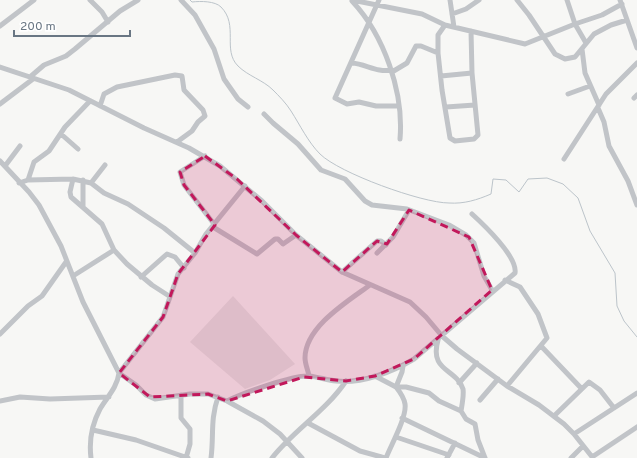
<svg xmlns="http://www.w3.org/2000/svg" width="637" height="458" viewBox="0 0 637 458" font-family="Overpass,sans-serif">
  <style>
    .built { fill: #e5e6e5 }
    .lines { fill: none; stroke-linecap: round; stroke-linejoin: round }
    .stream { stroke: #bcc4ca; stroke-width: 1 }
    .minor { stroke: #c1c4c8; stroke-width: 5 }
    .marked { fill: #c2185b; fill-opacity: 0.2; stroke: #c2185b; stroke-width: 3; stroke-dasharray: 8 5; stroke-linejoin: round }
  </style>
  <rect width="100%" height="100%" fill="#f7f7f5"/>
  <path class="built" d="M233 296 295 364 270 380 245 389 190 342Z"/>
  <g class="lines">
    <path class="stream" d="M190 0 192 2C201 1 215 1 221 7 239 25 222 50 238 66 248 76 263 80 273 90 279 96 286 103 291 111 300 125 308 142 320 154 339 173 422 203 449 203 464 204 477 200 491 194L493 179 506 180 519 192 528 179 547 178 563 184 578 198 590 231 615 273 617 306 624 321 637 337"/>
    <path class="minor" d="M90 0 102 12 108 22
      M181 0 195 15 214 49 224 79 238 99 248 107
      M352 0 422 14 445 25 525 44 575 24 602 15 622 4
      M379 0 335 98 347 104 359 102 376 106H398
      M450 0 454 27
      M517 0 529 15 555 54 565 59 575 57 594 34 611 25 627 20
      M567 0 575 24 586 43
      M620 0 637 48
      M352 1C384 35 404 92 400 139
      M452 14 466 9 479 0
      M445 25 438 35V53L442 90 450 138 455 141 474 139 478 135 472 73 471 31
      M0 26 34 0
      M582 49 585 73 599 105
      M352 63C366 64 377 73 392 70
      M0 67 69 90 144 128 189 148 220 166 262 201 296 235 342 272 410 302 426 317 442 336 457 349 507 386 539 405 564 424 574 434 593 458
      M392 72 407 63 416 46H421L438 53
      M441 76 472 73
      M30 77 44 65 66 56 75 49 120 11 138 0
      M568 94 590 86
      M634 98 637 95
      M0 104 33 79
      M100 106 104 94 117 87 175 75 182 76 184 90 203 110 205 116 198 122 192 131 177 142
      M446 107 475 105
      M598 108 604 122 609 146 628 181 637 205
      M264 114 273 123 298 144 321 170 345 179 365 201 372 205 407 209 449 225 466 235 474 243 484 276 492 290
      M61 134 78 149
      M205 156 180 172 184 185 214 224
      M564 159 606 94 637 63
      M0 161 29 192 39 205 61 246 83 302 119 373C117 388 107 397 100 409 92 424 89 442 91 458
      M5 166 20 146
      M73 179 70 192 71 197 102 224 114 250 127 264 152 285 169 296
      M28 180 34 162 49 151 65 127 90 101
      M83 180V207
      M19 183 28 180 73 179 91 183 104 193 128 204 164 228 195 253
      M91 183 105 165
      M245 186 206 234 195 253 178 274 163 317 119 373 136 385 146 395 155 399 190 394H208L227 401 263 421 280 434 302 458
      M213 227 257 254 275 239H278L283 244 296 235
      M377 253 393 237 409 210
      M342 272 377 241H381L386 245
      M73 276 114 250
      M141 277 167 254 175 257 184 268
      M505 280 520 287 538 314 547 338 507 386
      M0 334 28 306 42 296 66 262
      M438 340C429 372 456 368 463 389 464 395 462 405 461 411
      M541 346 581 388
      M309 376C308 370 305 364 305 358 305 327 348 301 370 285
      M375 376 396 387H406L429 393 439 401 461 411 466 419 475 424 478 440 485 458
      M459 383 477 363
      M181 395V418L190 429V444L186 458
      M480 400 498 379
      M0 401 20 397 50 399 109 397
      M227 401C243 393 293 375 309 376 318 377 327 380 336 381 362 384 392 372 414 359L515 273C518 257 483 224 472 214
      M554 416 589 382 600 390 614 408
      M402 418 485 458
      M308 423 360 451 385 458
      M93 430 136 440 188 458
      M574 434 637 393
      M396 437 449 455
      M592 457 637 427
      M211 458C214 436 210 420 218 397
      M272 458C294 430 326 411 346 381
      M386 458C391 445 407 417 405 404 404 397 400 392 396 387L402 372 403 366
      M447 458 455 443
      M571 458 583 446"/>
  </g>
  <path class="marked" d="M205 156 237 179 296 235 342 272 377 241 387 244 409 210 469 237 492 290 414 359 375 376 346 381 304 377 227 401 208 394 150 397 119 373 163 317 178 274 215 225 184 185 180 172Z"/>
  <path d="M14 30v6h116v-6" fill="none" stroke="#697683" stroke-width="2"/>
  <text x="20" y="30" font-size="12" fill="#697683" stroke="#ffffff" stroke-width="3" paint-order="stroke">200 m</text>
</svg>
